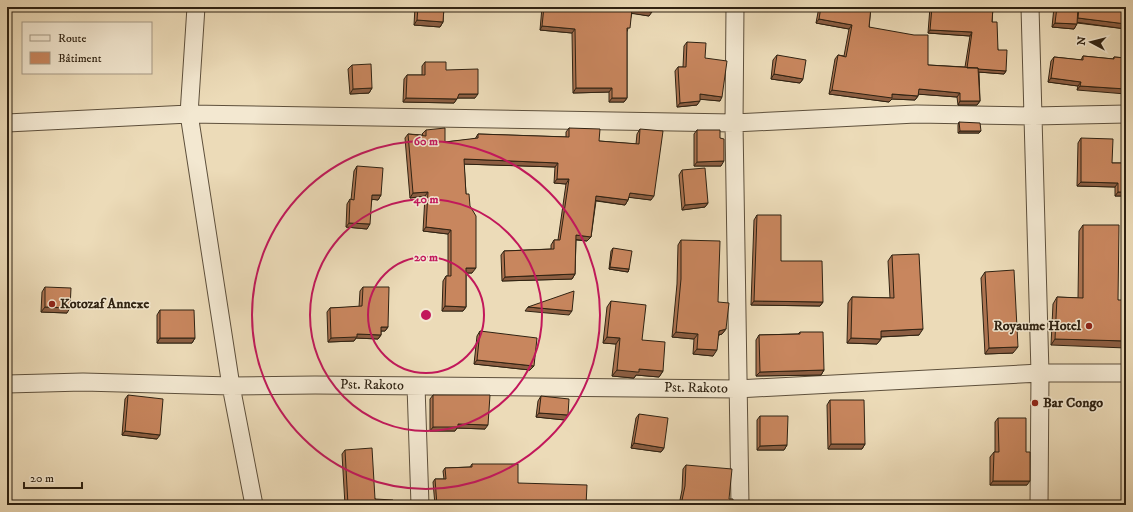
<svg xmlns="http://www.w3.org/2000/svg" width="1133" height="512" viewBox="0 0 1133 512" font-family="'IM FELL DW Pica',serif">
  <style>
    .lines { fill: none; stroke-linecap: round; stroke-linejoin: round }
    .minor-casing { stroke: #5e503c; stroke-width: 19 }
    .minor { stroke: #f3e8d1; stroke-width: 17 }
    .wall { fill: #ac7351; stroke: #2f2212 }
    .shaded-wall { fill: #8c5e42; stroke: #2f2212 }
    .building { fill: #c8865e; stroke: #2f2212 }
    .ring { fill: none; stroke: #c2185b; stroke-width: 2 }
    .poi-dot { fill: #8f2418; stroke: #f3e8d1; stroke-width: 1.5 }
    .labels { text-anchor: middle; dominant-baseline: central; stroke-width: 3; stroke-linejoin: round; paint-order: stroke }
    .poi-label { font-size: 14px; font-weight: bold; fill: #2f2212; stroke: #f3e8d1; text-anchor: start }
    .street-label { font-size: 14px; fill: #2f2212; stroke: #f3e8d1 }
    .centre { fill: #c2185b; stroke: #f3e8d1; stroke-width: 2 }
    .ring-label { font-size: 12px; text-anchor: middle; font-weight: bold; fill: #c2185b; stroke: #f3e8d1; stroke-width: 3; stroke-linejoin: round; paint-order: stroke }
  </style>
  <rect width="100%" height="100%" fill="#ecdbb8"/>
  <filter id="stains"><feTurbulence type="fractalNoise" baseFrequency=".005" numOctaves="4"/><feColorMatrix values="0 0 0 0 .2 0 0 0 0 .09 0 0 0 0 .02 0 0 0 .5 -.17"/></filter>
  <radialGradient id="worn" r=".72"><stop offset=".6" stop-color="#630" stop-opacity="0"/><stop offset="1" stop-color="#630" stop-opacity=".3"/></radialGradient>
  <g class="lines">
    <g class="minor-casing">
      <path id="minor" d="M196 7 189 114 231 386 254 505
        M735 7 734 123 740 505
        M1030 7 1040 373 1039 505
        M7 123 189 114 734 123 916 114 1034 116 1126 114
        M7 384 83 382 231 386 315 385 737 389 1040 373H1126
        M416 386 420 505"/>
    </g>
    <use href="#minor" class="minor"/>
  </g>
  <path class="wall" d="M415 7H444L443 22 440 27 414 25Z
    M542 7H653L649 16 632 13 627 32V98L624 102H609V92L573 93 572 33 540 30Z
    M819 7H871L869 27 928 65 965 67 970 36 928 33 930 7H993L992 22 998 50 1006 71 1004 74 979 72 980 101 977 105H958L957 97 918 94V96L915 100 892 99 889 102 829 94 835 59 838 55 844 56 849 29 816 23Z
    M1054 7H1126V29L1077 23 1074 29 1052 27Z
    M687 42 705 58 720 101 700 99 697 105 677 107 675 71 678 67H683L684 46Z
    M777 55 803 79 800 83 771 79 773 60Z
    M1083 56 1113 59 1114 57 1126 58 1077 90 1078 86 1048 82 1051 61 1054 57 1081 60Z
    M425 62 446 70 475 98H457L454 103 403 102 404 79 407 75H422V66Z
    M352 65 372 88 369 93 350 94 348 69Z
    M959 122 979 133H958V125Z
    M569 128 599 141 636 144 637 134 640 129 651 200 629 197 628 200 625 205 596 201 591 237 587 241 576 240 575 274 572 279 502 281 501 255 504 251 551 249V245L554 240H558L566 184 554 183 555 167 464 164 466 194 472 273H466V307L463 311H442L443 281 446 276H448V234L423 231 425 196 410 198 405 138 408 134 423 135 422 134 426 130 445 142 475 139 478 134 566 137V132Z
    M697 130 720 138 721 166H694V134Z
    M1081 138 1112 163H1126V196H1115V187L1077 186 1078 143Z
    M357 166 381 195 378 200 372 199 367 229 346 227 347 204 350 199 351 200 354 171Z
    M682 170 708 203 705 207 682 210 679 175Z
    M757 215 781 261 823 302 820 306 751 305 754 220Z
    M1083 225 1118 300 1051 345 1053 304 1057 297 1078 298 1079 231Z
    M681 240 718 302 726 329 722 334 719 335 713 356 693 354 694 339 672 337 677 284 678 245Z
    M613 248 629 269 628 272 609 269 611 251Z
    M892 255 919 335 881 337V339L877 344 847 343 848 303 852 297 890 298 888 261Z
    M985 272 1013 353 985 354 981 278Z
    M45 287 67 313 41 312 42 292Z
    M363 287 388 327 385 331H381V335L378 339 356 338 354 341 328 342 327 312 330 308 359 307 360 291Z
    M611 301 642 340 663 371 659 377 636 375 634 378H633L612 376 616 344 603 343 607 307Z
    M160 310 195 338 192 343H157V315Z
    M480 331 530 370 474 364 477 336Z
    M800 332 824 370 821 375 756 376V340L759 335 798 334Z
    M128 395 157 439 122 435 125 399Z
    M433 395 485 429 457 428 455 431H430V399Z
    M541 396 568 415 565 420 536 417 538 401Z
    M830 400 865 444 862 449H828L827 405Z
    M639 414 664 448 661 452 631 448 636 418Z
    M760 416 787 445 784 450H757V420Z
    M998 418 1027 485H990V457L994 452H995V422Z
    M345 450 375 499 392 505H345L342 454Z
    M472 464 518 483 586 505H435L433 482 435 479H444L443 471 445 468 470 467Z
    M686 465 729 499 733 505H679L682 490 683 469Z"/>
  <path class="shaded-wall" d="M632 9 652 12 649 16 629 13Z
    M1078 18 1126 24V29L1075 22Z
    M819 19 852 25 849 29 816 23Z
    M417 20 443 22 440 27 414 25Z
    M1055 23 1077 24 1074 29 1052 27Z
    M542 26 575 29 572 33 540 30Z
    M930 30 972 32 970 36 928 33Z
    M967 68 1006 71 1004 74 965 71Z
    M774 74 803 79 800 83 771 79Z
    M1051 78 1081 82 1078 86 1048 82Z
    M1080 86 1126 89V94L1077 90Z
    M372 88 369 93 350 94 353 89Z
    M576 88H612L609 92 573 93Z
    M919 89 960 93 957 97 916 94Z
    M832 90 918 96 915 100 892 99 889 102 829 94Z
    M459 94H478L475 98H456Z
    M700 94 722 97 720 101 697 99Z
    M406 98 457 99 454 103 403 102Z
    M612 98H627L624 102H609Z
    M700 101 697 105 677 107 680 103Z
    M960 101H980L977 105H958Z
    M960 131H981L979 133H958Z
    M464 159 558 163 555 167 461 164Z
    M724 161 721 166H694L697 162Z
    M557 179H569L566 184 554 183Z
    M1081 182 1118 183 1115 187 1077 186Z
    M428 192 425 196 410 198 413 193Z
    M1118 192H1126V196H1115Z
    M630 193 654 196 651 200 626 197Z
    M372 195H381L378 200 369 199Z
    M596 196 628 200 625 205 593 200Z
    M708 203 705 207 682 210 685 205Z
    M349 223 370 224 367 229 346 227Z
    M426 227 451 230 448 234 423 231Z
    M576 235 591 237 587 241 573 239Z
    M610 267 629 269 628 272 609 269Z
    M466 268H476L472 273H463Z
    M575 274 572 279 502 281 505 277Z
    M754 301 823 302 820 306 751 305Z
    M445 306 466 307 463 311H442Z
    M45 307 70 308 67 313 41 312Z
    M528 307 572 311 569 315 525 311Z
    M381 327H388L385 331H379Z
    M726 329 722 334 715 336 719 331Z
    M923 329 919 335 877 337 881 331Z
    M676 332 698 334 694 339 672 337Z
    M357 334 381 335 378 339 356 338 354 341 328 342 331 338Z
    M607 337 620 338 616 344 603 343Z
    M160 338H195L192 343H157Z
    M851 338 881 339 877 344 847 343Z
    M1055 339 1126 341V348L1051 345Z
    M1018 347 1013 353 985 354 989 348Z
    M697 349 717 350 713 356 693 354Z
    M477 360 534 366 530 370 474 364Z
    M639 369 663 371 659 377 636 375 634 378H633L612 376 617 370Z
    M824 370 821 375 756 376 760 372Z
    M539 413 568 415 565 420 536 417Z
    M458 424 488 425 485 429 457 428 455 431H430L433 427Z
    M125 431 160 435 157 439 122 435Z
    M634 443 664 448 661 452 631 448Z
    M831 444H865L862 449H828Z
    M787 445 784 450H757L760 446Z
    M993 481H1030L1027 485H990Z"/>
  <path class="building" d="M418 7H444L443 22 417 20Z
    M544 7H653L652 12 632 9 630 28H627V98H612V88H576L575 29 542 26Z
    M821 7H871L869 27 914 35H928V65L978 68 980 101H960V93L919 89 918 96 892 94V98L832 90 838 55 846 57 852 25 819 19Z
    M932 7H993L992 22H997L998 50H1007L1006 71 978 69V68H967L972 32 930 30Z
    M1057 7H1078L1077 24 1055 23Z
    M1079 7H1126V24L1078 18Z
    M687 42 706 43 705 58 727 61 722 97 700 94V101L680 103 678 67H686Z
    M777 55 806 60 803 79 774 74Z
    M1083 56 1114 59V57L1126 58V89L1080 86 1081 82 1051 78 1054 57 1083 60Z
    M425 62H446V70L478 69V94H459L457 99 406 98 407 75H425Z
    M371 64 372 88 353 89 352 65Z
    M959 122 980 123 981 131H960Z
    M445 128V142L478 138V134L569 137V128L600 129 599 141 639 144 640 129 663 131 654 196 630 193 628 200 596 196 591 237 576 235 575 274 505 277 504 251 554 249V240H560L569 179H557L558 163 464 159 466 194H469L470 206 476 216V268H466V307L445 306 446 276H451V230L426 227 428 192 413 193 408 134 426 136V130Z
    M697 130H720V138L724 139V161L697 162Z
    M1081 138 1113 139 1112 163H1126V192H1118V183L1081 182Z
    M357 166 383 168 381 195H372L370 224 349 223 350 199 354 200Z
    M705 168 708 203 685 205 682 170Z
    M757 215H781V261H822L823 302 754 301Z
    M1083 225H1119L1118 300H1126V341L1055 339 1057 297 1083 298Z
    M681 240 720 241 718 302 729 303 726 329 719 331 717 350 697 349 698 334 676 332 681 279Z
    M613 248 632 251 629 269 610 267Z
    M919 254 923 329 881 331V339L851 338 852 297 894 298 892 255Z
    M1014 270 1018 347 989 348 985 272Z
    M45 287 71 288 70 308 45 307Z
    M363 287H389L388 327H381V335L357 334V337L331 338 330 308 362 306Z
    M574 291 572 311 528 307Z
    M611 301 646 305 642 340 665 342 663 371 639 369V372H637L617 370 620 338 607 337Z
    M160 310H194L195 338H160Z
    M480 331 537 338 534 366 477 360Z
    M800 332H823L824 370 760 372 759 335 800 334Z
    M128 395 163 399 160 435 125 431Z
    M433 395H490L488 425 458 424V427H433Z
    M541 396 569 399 568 415 539 413Z
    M830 400H864L865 444H831Z
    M639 414 668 418 664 448 634 443Z
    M760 416H788L787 445 760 446Z
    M998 418H1026V452H1030V481H993L994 452H999Z
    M372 448 375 499 393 500 392 505H348L345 450Z
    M472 464H518V483L587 485 586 505H437L435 479H446L445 468 472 467Z
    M686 465 732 469 729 499H733V505H681L685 486Z
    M316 504 332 505H315Z"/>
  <g class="ring">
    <circle cx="426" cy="315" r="58"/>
    <circle cx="426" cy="315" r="116"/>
    <circle cx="426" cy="315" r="174"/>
  </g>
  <g class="poi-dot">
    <circle cx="52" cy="304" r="4"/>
    <circle cx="1089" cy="326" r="4"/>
    <circle cx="1035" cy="403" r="4"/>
  </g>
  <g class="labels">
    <g class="poi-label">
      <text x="60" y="304">Kotozaf Annexe</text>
      <text x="1081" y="326" text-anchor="end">Royaume Hotel</text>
      <text x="1043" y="403">Bar Congo</text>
    </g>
    <g class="street-label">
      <text transform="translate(372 385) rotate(1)">Pst. Rakoto</text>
      <text transform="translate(696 388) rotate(1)">Pst. Rakoto</text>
    </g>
  </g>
  <circle cx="426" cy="315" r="6" class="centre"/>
  <g class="ring-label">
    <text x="426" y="145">60 m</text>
    <text x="426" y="203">40 m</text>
    <text x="426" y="261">20 m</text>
  </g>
  <rect width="1133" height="512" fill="none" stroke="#ecdbb8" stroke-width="24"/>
  <rect x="8" y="8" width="1117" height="496" fill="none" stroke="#2f2212" stroke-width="2"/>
  <rect x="12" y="12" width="1109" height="488" fill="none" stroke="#2f2212"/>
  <rect x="22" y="22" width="130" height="52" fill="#f3e8d1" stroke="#a59985"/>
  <rect x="30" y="35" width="20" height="6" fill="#f3e8d1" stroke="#a59985"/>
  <text x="58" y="42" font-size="12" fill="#2f2212">Route</text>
  <rect x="30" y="52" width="20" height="12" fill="#c8865e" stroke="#a59985"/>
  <text x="58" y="62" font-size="12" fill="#2f2212">Bâtiment</text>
  <g transform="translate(1091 42) rotate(277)" stroke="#f3e8d1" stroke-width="3" paint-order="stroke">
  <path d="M0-3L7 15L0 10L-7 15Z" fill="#2f2212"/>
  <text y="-6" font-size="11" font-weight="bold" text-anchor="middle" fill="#2f2212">N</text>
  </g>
  <path d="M24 482v6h58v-6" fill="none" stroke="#2f2212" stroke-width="2"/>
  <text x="30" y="482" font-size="12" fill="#2f2212" stroke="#f3e8d1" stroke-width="3" paint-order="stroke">20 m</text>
  <rect width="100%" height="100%" filter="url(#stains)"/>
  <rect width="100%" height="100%" fill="url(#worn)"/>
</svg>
